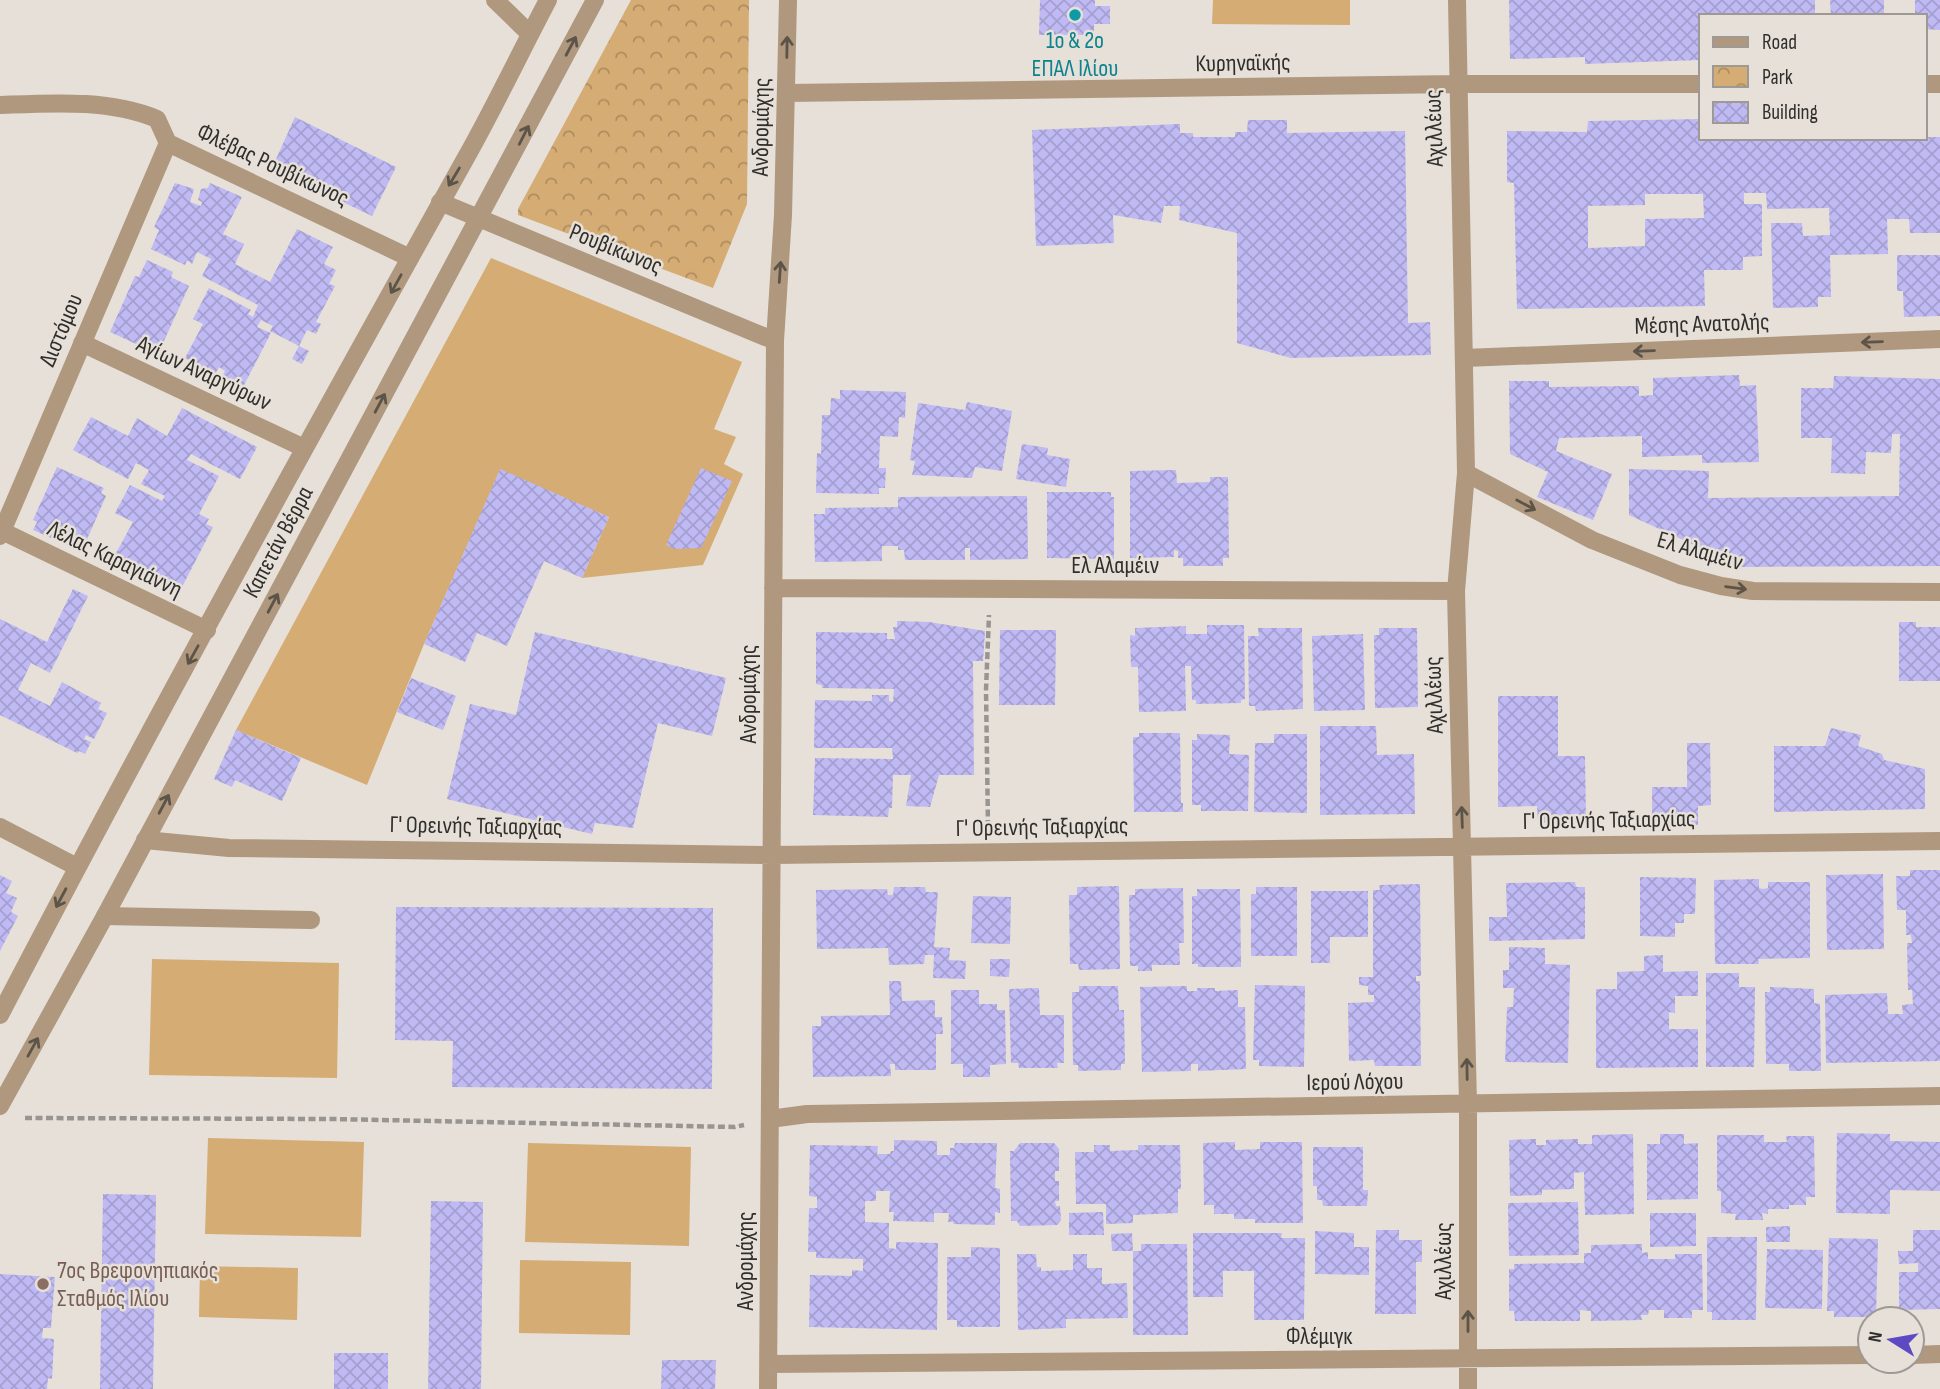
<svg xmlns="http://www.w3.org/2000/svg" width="1940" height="1389" viewBox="0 0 1940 1389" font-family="'Sofia Sans Condensed',sans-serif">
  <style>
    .park { fill: url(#park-crowns) }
    .pitch { fill: #d5ac73 }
    .building { fill: url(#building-cross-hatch); fill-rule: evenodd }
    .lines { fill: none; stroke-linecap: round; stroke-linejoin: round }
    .path { stroke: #98948f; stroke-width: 4.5; stroke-dasharray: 7 3.5; stroke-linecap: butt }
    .service { stroke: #af987e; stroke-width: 18 }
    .minor { stroke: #af987e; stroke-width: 18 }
    .tertiary { stroke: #af987e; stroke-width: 18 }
    .oneway { stroke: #5d5449 }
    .culture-dot { fill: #0f9aa8; stroke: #e6e0d9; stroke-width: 2.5 }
    .education-dot { fill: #8d6e63; stroke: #e6e0d9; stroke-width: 2.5 }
    .labels { text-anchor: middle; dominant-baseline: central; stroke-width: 5; stroke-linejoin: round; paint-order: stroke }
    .culture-label { font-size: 24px; fill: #0d838f; stroke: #e6e0d9 }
    .street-label { font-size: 24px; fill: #312f2c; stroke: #e6e0d9 }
    .education-label { font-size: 24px; fill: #785e54; stroke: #e6e0d9; text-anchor: start }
  </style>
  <defs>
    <pattern id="park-crowns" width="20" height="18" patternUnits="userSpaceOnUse" patternTransform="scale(1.75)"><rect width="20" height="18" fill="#d5ac73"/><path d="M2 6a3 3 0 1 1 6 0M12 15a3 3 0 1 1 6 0" fill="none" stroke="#ad8c5f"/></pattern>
    <pattern id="building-cross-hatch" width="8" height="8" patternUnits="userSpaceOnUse" patternTransform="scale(1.75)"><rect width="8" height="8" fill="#bfb9f4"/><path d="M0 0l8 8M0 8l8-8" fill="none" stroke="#a59fd1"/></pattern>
  </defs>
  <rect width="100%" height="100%" fill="#e6e0d9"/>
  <path class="park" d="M631 0H749L747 204 713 288 518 215V209Z"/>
  <path class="pitch" d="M1213 0H1350V25L1212 24Z
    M491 258 742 362 714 429 736 437 724 464 743 474 703 565 582 578 609 517 500 470 424 644 367 785 236 730Z
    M152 959 339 963 337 1078 149 1075Z
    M208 1138 364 1142 361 1237 205 1234Z
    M528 1143 691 1147 689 1246 525 1242Z
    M520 1260 631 1262 630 1335 519 1333Z
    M200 1266 298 1268 297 1320 199 1317Z"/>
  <path class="building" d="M1040 0H1095V6H1110V24H1094V35H1039Z
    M1509 0H1815V16H1700V60L1585 64V57L1510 59Z
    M1830 0H1884V16H1831Z
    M1915 0H1940V30L1924 29V16H1915Z
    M295 117 396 167 372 216 272 168Z
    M1700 119V138L1940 137V233H1910L1909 219H1887L1888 254 1830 255 1831 297H1818V307L1773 308 1771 223H1802L1803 236 1830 235 1829 208 1767 209 1766 193H1744V204H1762V256L1743 257V270H1704L1705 306 1517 309 1514 183 1507 182V131L1587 132 1588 121ZM1645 194H1703L1704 218 1645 219V246L1588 248V206L1645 205Z
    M1248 120H1287V133L1405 131 1408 323 1430 322 1431 355 1291 358 1237 343V233L1179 220 1180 206H1164L1161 223 1113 215 1114 243 1036 246 1032 130 1180 124V133H1193V137H1235V132H1247Z
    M175 183 194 189 190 202 201 206 202 202 198 200 201 189 208 188 210 183 242 197 223 234 244 244 235 264 270 282 297 229 333 247 324 264 336 270 329 284 335 286 316 322 321 324 316 334 307 330 299 346 270 331 273 326 261 320 257 327 271 333 241 391 220 381 225 371 219 367 215 374 185 358 203 324 193 319 209 288 251 310 248 314 253 317 258 305 202 276 211 259 197 252 192 264 187 260 185 265 151 249 159 230 154 227Z
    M1897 255H1940V316L1904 317 1903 291H1897Z
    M147 260 173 272 171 277 189 286 158 354 110 332 135 276 139 277Z
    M299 346 309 351 302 364 292 359Z
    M1739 375 1740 386 1756 385 1759 462 1702 463V455L1642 457V436L1559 438 1556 451 1612 474 1593 520 1537 497 1548 472 1510 454 1509 381H1549V387L1639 386V396L1653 395V378Z
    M1834 376 1940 379V566L1729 567V551H1707L1629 515V469L1709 471 1708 498 1899 496 1900 434H1892L1891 453 1866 452 1865 474 1831 473 1832 438H1801V388H1833Z
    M840 390 906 392 905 418 899 417 898 437 880 436 879 468H886L885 488H879V494L816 493 817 453 821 454 822 415H830L831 398 840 399Z
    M967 402 1012 411 1002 471 975 467 972 478 912 475 915 461 910 460 918 403 965 410Z
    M182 408 257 447 240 479 191 454 187 460 219 476 199 514 209 519 206 524 213 527 181 589 115 555 133 522 115 513 130 485 162 501 165 496 141 484 149 470 136 463 128 479 73 450 91 417 128 436 137 418 167 436Z
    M1022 444 1048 448 1047 455 1070 459 1066 487 1016 479Z
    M57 467 104 488 101 493 106 496 84 546 78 544 76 549 33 530 37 522 33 520Z
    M701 468 732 481 701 548 675 549 666 545Z
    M500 469 609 517 582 578 544 561 507 646 477 633 465 662 424 644Z
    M1176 470 1177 483 1210 482V477H1228L1229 558H1223V566H1183V558H1178V551L1174 550V557L1130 558V471Z
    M1047 492H1111V497H1114V559L1047 558Z
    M1027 496 1028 559 970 560V548H965V560H905L904 550H898V546H882V561L815 562 814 514H825V508L898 507V497Z
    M73 589 88 596 50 673 31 663 18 690 50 706 62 682 101 703 98 709 107 713 94 739 86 735 84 739 91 742 85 754 79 751 77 753 0 715V619L47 642Z
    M897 621 929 622 985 631 983 661H973L974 775H939L930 807 906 806 911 775H893L892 808H889L888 817 813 815 815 758 893 759 892 748H814L815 700 872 701V695H889V701L893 702 894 689 822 688V685L816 684V632L887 633V639H895L893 627H897Z
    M1899 622H1916V627H1940V681H1899Z
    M1207 625H1244L1245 699 1241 700V703L1196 704V700H1192L1191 666H1185L1186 711 1139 712 1138 667H1131L1130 635 1135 636V628L1186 626V634H1207Z
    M1258 628H1302L1303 709 1256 711 1255 706H1249L1248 636H1259Z
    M1379 628H1417L1418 707 1375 708 1374 635H1379Z
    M1000 630H1056L1055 705H999Z
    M535 632 726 678 712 736 658 723 633 828 595 823 592 834 447 799 470 704 516 715Z
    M1363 634 1365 710 1314 711 1312 636Z
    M411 678 456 696 443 730 397 712Z
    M1498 696H1558V756H1585L1586 822 1538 823 1537 806 1498 807Z
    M1320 726H1376L1377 755 1414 754 1415 814 1320 815Z
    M1831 728 1861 735 1858 746 1882 754 1884 760 1925 769V809L1774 812V746H1825Z
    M236 730 301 758 282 801 235 780 232 787 214 779Z
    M1139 733H1180L1181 803H1183V812H1134L1133 737H1139Z
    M1197 734 1230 735 1229 754 1249 755 1248 811H1201V805H1192V740H1197Z
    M1274 734H1307V813L1254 812 1255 743H1274Z
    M1687 743H1710L1711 805 1698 806V825H1652V787H1687Z
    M1910 870H1940V1061L1826 1063 1825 995 1887 993 1888 1014H1903L1902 1005 1913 1004 1912 990H1908L1907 943H1912L1911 935H1906V910H1897L1896 876H1910Z
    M1883 874 1884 949 1827 950 1826 875Z
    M0 875 12 881 6 893 17 898 11 912 18 916 0 951Z
    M1640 877 1696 878 1695 914H1684V923H1675V937L1640 936Z
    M1759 879V888L1763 889 1768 888V882H1810V958L1758 959 1759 964H1715L1714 880Z
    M1575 882 1576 887H1585V939L1489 941V917H1507L1506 883Z
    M1420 884 1421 976H1416V981H1420L1421 1066H1375L1374 1060 1349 1061 1348 1003 1374 1002V995H1368V986L1359 985V977H1373V890H1380L1379 885Z
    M1119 886 1120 969 1079 970 1078 964H1070L1069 895H1077V887Z
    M894 887H925L926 892H938L934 947 950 948 949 960 966 961 965 979 933 978 934 955H925L924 964 889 965 888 948 817 949 816 890 887 889 888 895H893Z
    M1256 887H1297V956H1251V894H1256Z
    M1183 888 1184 943H1179L1180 965H1152V971H1138V966H1130L1129 895H1135V889Z
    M1197 889H1240L1241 967H1198V964H1192V896H1197Z
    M1311 891H1368V937H1330V963H1311Z
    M973 896 1011 897 1010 944 971 943Z
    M396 907 713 908 712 1089 452 1087 453 1041 395 1040Z
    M1509 947 1545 948V964L1570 965 1568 1063 1505 1062 1507 1007H1513L1514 988H1503V970H1509Z
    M1663 955V972L1698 971V996H1675V1013L1669 1012V1029H1698V1067L1596 1068V989H1617V972L1644 971V956Z
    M990 959H1010L1009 977 990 976Z
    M1706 973H1739V987H1755L1754 1067H1706Z
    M889 981H901L902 1001 935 1000V1017H942L943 1034H936V1070H895V1064H890L891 1076 813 1077 812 1026H821V1016L890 1015Z
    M1255 985 1305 986 1304 1067 1259 1066V1060H1253Z
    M1079 986H1118L1119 1010H1124L1125 1064H1121V1070L1078 1071V1065H1073L1072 992H1079Z
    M1187 986V991H1197V988H1215V991L1238 990V1007H1245L1246 1069 1198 1071V1064H1191V1071L1142 1072 1140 987Z
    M1770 987 1814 989V1003L1820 1004 1821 1071H1789V1064H1766L1765 992H1770Z
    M1039 988 1040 1015H1064V1063H1057L1058 1068H1019L1018 1063H1011L1009 989Z
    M951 990H979V1004H997V1010H1005L1006 1064 990 1065V1077H963V1064H951Z
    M1837 1133 1890 1134V1141L1940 1142V1191L1890 1190V1214L1836 1213Z
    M1633 1134 1634 1214 1585 1215 1584 1172 1574 1173V1189L1542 1190V1195L1510 1196 1509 1140 1536 1139V1145H1546V1140L1578 1139V1144H1592V1135Z
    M1660 1134H1684V1144L1698 1143V1199L1647 1200V1144H1660Z
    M1717 1135H1764V1142H1787L1786 1136H1814L1815 1197H1806V1205H1789V1209H1768V1214L1762 1213 1763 1220H1735L1736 1214 1721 1213V1191H1717Z
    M894 1140 937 1141V1155H950V1148H954L955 1143H997L995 1188 1000 1189V1213L995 1212V1225L953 1224 954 1222H948L949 1213H934V1222L893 1221 894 1212H889L890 1191H876V1201H865V1222L889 1223V1248L896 1249V1242L938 1243 937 1330 809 1327 810 1275 852 1276V1270L863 1271V1259L816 1258V1252H808L809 1208H817V1197L809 1196 810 1145 878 1146 877 1154H890L891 1151H894Z
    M1235 1142V1150L1260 1149V1142H1302L1303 1223H1255V1219H1234V1214H1214V1205H1204L1203 1143Z
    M1020 1143H1054L1059 1149V1171H1055V1181H1059V1201H1055L1056 1206H1060L1061 1220 1057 1225 1020 1226 1017 1221H1011L1010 1151H1014Z
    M1094 1145H1110V1151L1138 1150V1145H1180L1181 1189H1178V1213L1133 1215V1223L1106 1224V1204H1076L1075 1152H1094Z
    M1313 1147H1363V1190H1368L1367 1206H1323L1322 1200H1317V1186H1313Z
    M103 1194 156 1195 153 1389H100Z
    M431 1201 483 1202 481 1389H428Z
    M1578 1202 1579 1255 1509 1256 1508 1203Z
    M1103 1212 1104 1235H1069V1213Z
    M1650 1213H1696V1246L1650 1247Z
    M1790 1226V1242H1766V1227Z
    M1376 1230H1399V1240H1422V1262H1416V1314H1375Z
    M1913 1230H1940V1309L1899 1310V1272H1918V1263L1899 1264 1898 1251H1913Z
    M1315 1231 1354 1233V1247H1369V1275L1315 1274Z
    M1132 1233 1133 1251H1112L1111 1234Z
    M1193 1233H1282L1281 1238H1305L1304 1320H1254V1271H1223V1297H1193Z
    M1707 1237H1757L1756 1320H1712V1312H1707Z
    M1829 1238 1878 1239 1876 1317H1834V1311H1827Z
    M1141 1244H1187L1188 1335H1133V1251H1141Z
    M1642 1244V1253L1648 1252V1259H1675V1254H1702L1703 1310H1692V1318H1664V1310H1649L1648 1315H1641L1642 1320 1591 1321V1311L1580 1310V1321H1515L1514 1311H1509V1269H1514V1264L1584 1263V1253H1591V1245Z
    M971 1247 1000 1248V1327H957V1320H947V1257H971Z
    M1767 1249 1823 1250 1822 1309 1765 1308Z
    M1017 1254H1036L1037 1267H1041V1271L1073 1270V1254H1087V1268H1102V1284L1127 1283 1128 1318 1066 1319V1328L1018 1330Z
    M0 1274 55 1277 51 1328H43L42 1338 54 1339 52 1379 48 1378 47 1389H0Z
    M334 1353H388V1389H334Z
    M662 1360H716L715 1389H661Z"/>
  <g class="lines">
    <path class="path" d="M988 827 986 690 989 615
      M25 1118 331 1119 735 1127 744 1125"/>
    <path class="service" d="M495 0 530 34
      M105 916 311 920"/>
    <path class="minor" d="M1457 0 1466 473 1456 591 1468 1104V1389
      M1924 84H1940
      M787 93 1457 84H1700
      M0 105C52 103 109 99 157 119L168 143 410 258
      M440 202 775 341
      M82 343 304 448
      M1465 358 1940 339
      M1466 473 1592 540 1680 575 1721 586 1753 591 1940 592
      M2 531 207 630
      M0 536 168 143
      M773 588 1456 591
      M0 827 77 867
      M145 840 229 848 772 855 1940 841
      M770 1119 807 1114 1940 1096
      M1912 1355 1940 1354
      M769 1364 1870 1355
      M768 1389 775 341 783 215 788 0"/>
    <path class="tertiary" d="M0 1015C151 725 309 439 468 154 496 104 521 51 548 0
      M0 1106 105 916 595 0"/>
  </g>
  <defs><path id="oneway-shaft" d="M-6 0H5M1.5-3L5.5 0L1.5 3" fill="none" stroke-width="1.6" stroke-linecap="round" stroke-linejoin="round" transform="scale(1.75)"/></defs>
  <g class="oneway">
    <use href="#oneway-shaft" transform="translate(571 46) rotate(-62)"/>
    <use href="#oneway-shaft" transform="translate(787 47) rotate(-89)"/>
    <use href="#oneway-shaft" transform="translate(524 135) rotate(-63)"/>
    <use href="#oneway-shaft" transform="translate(454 177) rotate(121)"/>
    <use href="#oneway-shaft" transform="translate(780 272) rotate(-86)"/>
    <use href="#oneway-shaft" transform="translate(396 284) rotate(119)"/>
    <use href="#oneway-shaft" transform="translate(1872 342) rotate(178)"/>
    <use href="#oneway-shaft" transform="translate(1644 351) rotate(178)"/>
    <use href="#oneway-shaft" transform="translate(380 403) rotate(-62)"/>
    <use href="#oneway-shaft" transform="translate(1526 505) rotate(28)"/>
    <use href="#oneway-shaft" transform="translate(1736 588) rotate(8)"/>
    <use href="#oneway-shaft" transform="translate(273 603) rotate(-62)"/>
    <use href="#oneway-shaft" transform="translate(193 655) rotate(119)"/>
    <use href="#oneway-shaft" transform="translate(164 804) rotate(-62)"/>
    <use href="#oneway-shaft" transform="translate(1462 817) rotate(-92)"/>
    <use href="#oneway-shaft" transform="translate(61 898) rotate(118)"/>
    <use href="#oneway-shaft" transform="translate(33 1047) rotate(-61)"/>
    <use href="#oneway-shaft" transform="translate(1467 1069) rotate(-91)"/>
    <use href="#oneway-shaft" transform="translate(1468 1321) rotate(-90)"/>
  </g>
  <circle class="culture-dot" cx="1075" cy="15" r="7"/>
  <circle class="education-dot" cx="43" cy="1284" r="7"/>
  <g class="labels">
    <g class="culture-label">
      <text x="1075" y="40">1ο &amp; 2ο<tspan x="1075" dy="28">ΕΠΑΛ Ιλίου</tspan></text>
    </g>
    <g class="street-label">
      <text transform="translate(1243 63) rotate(-1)">Κυρηναϊκής</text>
      <text transform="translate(761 127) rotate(-89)">Ανδρομάχης</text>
      <text transform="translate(1434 128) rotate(-92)">Αχιλλέως</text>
      <text transform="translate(273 165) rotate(25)">Φλέβας Ρουβίκωνος</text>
      <text transform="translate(616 249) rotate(22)">Ρουβίκωνος</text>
      <text transform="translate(1702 324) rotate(-2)">Μέσης Ανατολής</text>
      <text transform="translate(61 330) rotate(-67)">Διστόμου</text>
      <text transform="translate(204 373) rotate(25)">Αγίων Αναργύρων</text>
      <text transform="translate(278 542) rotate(-62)">Καπετάν Βέρρα</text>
      <text transform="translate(1700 551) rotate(16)">Ελ Αλαμέιν</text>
      <text transform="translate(115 559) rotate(26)">Λέλας Καραγιάννη</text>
      <text x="1115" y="565">Ελ Αλαμέιν</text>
      <text transform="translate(748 694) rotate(-90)">Ανδρομάχης</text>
      <text transform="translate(1434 695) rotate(-92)">Αχιλλέως</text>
      <text transform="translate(1609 820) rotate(-1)">Γ' Ορεινής Ταξιαρχίας</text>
      <text transform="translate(476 826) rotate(1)">Γ' Ορεινής Ταξιαρχίας</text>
      <text transform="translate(1042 827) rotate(-1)">Γ' Ορεινής Ταξιαρχίας</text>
      <text transform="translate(1355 1082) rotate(-1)">Ιερού Λόχου</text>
      <text transform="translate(745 1261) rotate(-90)">Ανδρομάχης</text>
      <text transform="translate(1443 1261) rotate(-90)">Αχιλλέως</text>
      <text x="1319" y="1336">Φλέμιγκ</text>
    </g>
    <g class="education-label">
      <text x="57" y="1270">7ος Βρεφονηπιακός<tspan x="57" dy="28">Σταθμός Ιλίου</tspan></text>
    </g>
  </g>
  <rect x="1699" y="14" width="228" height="126" fill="#e6e0d9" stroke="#9e9994" stroke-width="2"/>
  <rect x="1713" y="37" width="35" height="10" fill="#af987e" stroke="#9e9994" stroke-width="2"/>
  <text x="1762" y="49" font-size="21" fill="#312f2c">Road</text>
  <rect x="1713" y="66" width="35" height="21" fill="url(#park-crowns)" stroke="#9e9994" stroke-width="2"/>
  <text x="1762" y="84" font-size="21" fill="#312f2c">Park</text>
  <rect x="1713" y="102" width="35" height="21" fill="url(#building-cross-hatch)" stroke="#9e9994" stroke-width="2"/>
  <text x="1762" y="119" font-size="21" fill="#312f2c">Building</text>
  <g transform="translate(1891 1340) rotate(281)"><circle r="33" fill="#e6e0d9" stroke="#9e9994" stroke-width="2"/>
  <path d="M0-5L12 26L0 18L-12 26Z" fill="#5d4ac3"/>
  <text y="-10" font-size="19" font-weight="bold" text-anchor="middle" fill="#312f2c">N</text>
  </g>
</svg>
